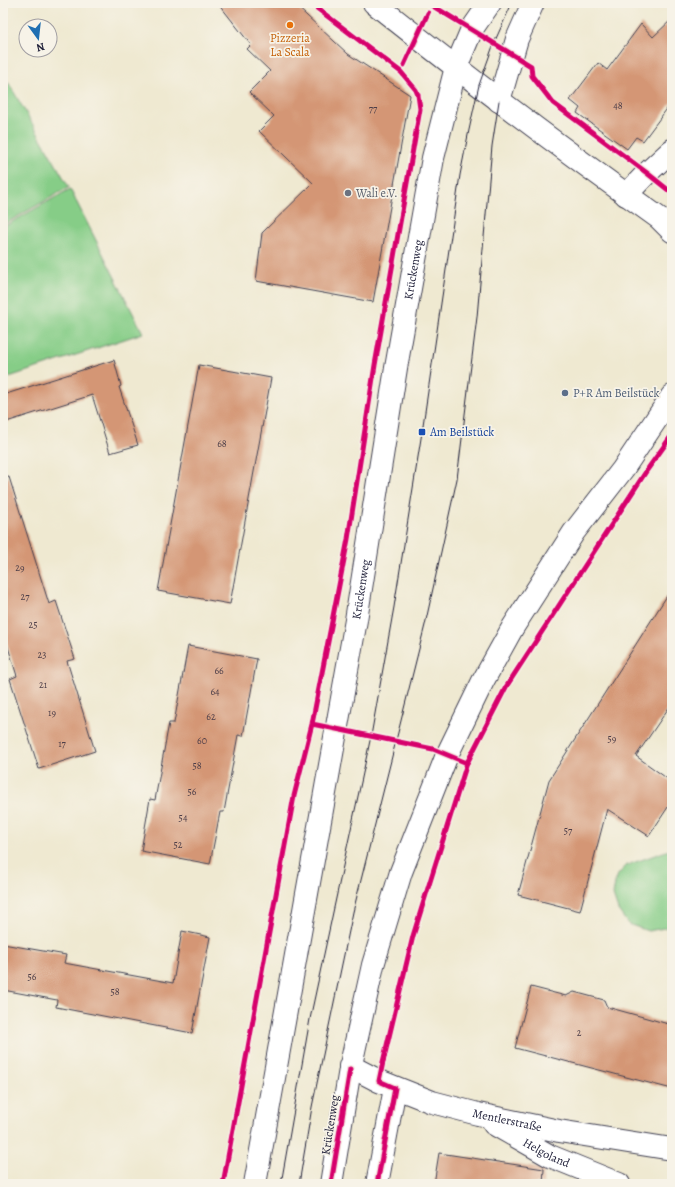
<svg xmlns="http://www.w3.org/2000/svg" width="675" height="1187" viewBox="0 0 675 1187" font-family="Alegreya,serif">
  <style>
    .green { fill: #86cd87; stroke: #547861 }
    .building { fill: #d49674 }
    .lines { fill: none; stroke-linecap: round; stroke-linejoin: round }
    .minor-casing { stroke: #414052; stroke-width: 24 }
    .major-casing { stroke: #414052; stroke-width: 24 }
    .minor { stroke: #fff; stroke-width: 22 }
    .major { stroke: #fff; stroke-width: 22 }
    .tram { stroke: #22223b; stroke-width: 1 }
    .cycleway-casing { stroke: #f7f3e8; stroke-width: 8 }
    .cycleway { stroke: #d6006c; stroke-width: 5 }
    .food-dot { fill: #e8710a; stroke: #f7f3e8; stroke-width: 1.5 }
    .worship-dot { fill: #6b7280; stroke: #f7f3e8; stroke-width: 1.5 }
    .service-dot { fill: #5c6f8a; stroke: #f7f3e8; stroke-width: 1.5 }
    .transit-dot { fill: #1a4fb4; stroke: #f7f3e8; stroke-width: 1.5 }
    .labels { text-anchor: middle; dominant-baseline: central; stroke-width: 3.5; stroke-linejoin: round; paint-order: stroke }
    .number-label { font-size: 10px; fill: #4e3f49 }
    .food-label { font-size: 12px; fill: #c56008; stroke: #f7f3e8 }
    .worship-label { font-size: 12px; fill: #5b616d; stroke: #f7f3e8; text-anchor: start }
    .street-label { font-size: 12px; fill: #22223b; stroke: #f7f3e8 }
    .service-label { font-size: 12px; fill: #4e5e75; stroke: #f7f3e8; text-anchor: start }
    .transit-label { font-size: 12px; fill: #164399; stroke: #f7f3e8; text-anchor: start }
  </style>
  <rect width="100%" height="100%" fill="#f7f3e8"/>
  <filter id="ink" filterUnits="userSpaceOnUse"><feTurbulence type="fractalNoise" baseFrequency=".025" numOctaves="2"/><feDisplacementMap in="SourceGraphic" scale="8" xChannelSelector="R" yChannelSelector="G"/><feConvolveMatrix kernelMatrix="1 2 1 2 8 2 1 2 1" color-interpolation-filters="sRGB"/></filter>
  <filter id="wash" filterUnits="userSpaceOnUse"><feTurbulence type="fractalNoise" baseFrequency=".012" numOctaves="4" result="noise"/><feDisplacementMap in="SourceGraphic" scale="16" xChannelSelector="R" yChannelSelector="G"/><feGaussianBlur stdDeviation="0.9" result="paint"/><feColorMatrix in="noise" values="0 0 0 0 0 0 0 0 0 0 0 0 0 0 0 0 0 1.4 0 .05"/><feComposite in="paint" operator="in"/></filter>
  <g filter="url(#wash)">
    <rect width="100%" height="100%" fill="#efe9d1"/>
    <path class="green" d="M8 82 69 187 3 225V85Z
      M70 189 143 333 3 379V227Z
      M672 849V925L670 927 648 931 628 924 618 910 613 895 616 877 627 865Z"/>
    <g id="blocks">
      <path class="building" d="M218 3H293L348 54 410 95 373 302 256 281 262 233 313 183 259 131 274 116 249 92 270 71 247 49 251 45Z
        M672 19V102L643 141 636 137 627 149 577 113 580 108 570 100 598 63 607 70 641 24 653 37Z
        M114 360 121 386 119 387 138 445 110 453 92 395 3 423V395Z
        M199 365 271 378 230 604 158 591Z
        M9 477 49 604 56 601 75 659 67 661 95 751 39 769 10 679 17 676 3 631V478Z
        M672 588V703L636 756 672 782V801L649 836 607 809 580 911 518 895 549 780Z
        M188 646 257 659 243 736 238 735 224 812H220L210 864 141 851 150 799 155 800 169 723H174Z
        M182 931 210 937 192 1033 56 1007 57 1000 3 990V944L66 955 64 963 173 983Z
        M531 987 566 996 574 992 604 1000 607 1007 672 1025V1089L515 1048Z
        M439 1153 544 1169 543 1184H434Z"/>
    </g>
  </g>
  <g filter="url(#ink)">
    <use href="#blocks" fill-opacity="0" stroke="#414052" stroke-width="1"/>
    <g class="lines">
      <g class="minor-casing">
        <g id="minor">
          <path d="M456 67 472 29 490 3"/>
          <path d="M499 101 517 39 533 3"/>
          <path d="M626 195 647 173 672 150"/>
          <path id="s1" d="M350 1066 379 1081 432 1102 478 1114 559 1131 672 1149"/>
          <path id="s2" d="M494 1124 550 1156 619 1184"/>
          <path d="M377 1184 395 1088"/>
        </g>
      </g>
      <g class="major-casing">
        <g id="major">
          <path d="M374 3C467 77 562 149 659 218L672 231"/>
          <path id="s3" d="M255 1184 356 620 396 368 433 158 456 67"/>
          <path d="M331 1184 350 1069 373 965 401 872 447 755 483 681 513 627 574 532 623 469 672 396"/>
        </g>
      </g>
      <use href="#minor" class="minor"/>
      <use href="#major" class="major"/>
      <path class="tram" d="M281 1184 310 1019 371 736 394 607 422 432 460 175 469 130 479 85 494 43 512 3
        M299 1184 312 1107 353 912 425 625 457 479 477 317 492 146 499 101"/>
      <g class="cycleway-casing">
        <path id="cycleway" d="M428 3 531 66 532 76 553 103 647 173 672 193
          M404 65 428 13
          M312 724 433 749 467 763
          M223 1184 294 796 312 724 348 539 375 365 420 109 418 95 416 90 401 72 318 9 311 3
          M331 1184 350 1069
          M377 1184 395 1088 379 1081 383 1062 413 936 467 763 506 687 647 470 672 435"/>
      </g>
      <use href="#cycleway" class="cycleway"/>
    </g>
  </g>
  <circle class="food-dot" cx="290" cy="25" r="4"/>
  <circle class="worship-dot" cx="348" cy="193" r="4"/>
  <circle class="service-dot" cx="565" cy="393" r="4"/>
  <rect class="transit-dot" x="418" y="428" width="8" height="8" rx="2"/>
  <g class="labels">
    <g class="number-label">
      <text x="618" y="105">48</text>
      <text x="373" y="108">77</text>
      <text x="222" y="443">68</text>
      <text x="20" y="567">29</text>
      <text x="25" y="596">27</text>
      <text x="33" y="624">25</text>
      <text x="42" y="654">23</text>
      <text x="219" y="670">66</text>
      <text x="43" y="684">21</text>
      <text x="215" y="691">64</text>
      <text x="52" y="712">19</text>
      <text x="211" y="716">62</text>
      <text x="612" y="738">59</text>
      <text x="202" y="740">60</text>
      <text x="62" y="743">17</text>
      <text x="197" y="765">58</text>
      <text x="192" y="791">56</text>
      <text x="183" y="817">54</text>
      <text x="568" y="830">57</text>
      <text x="178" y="844">52</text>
      <text x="32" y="976">56</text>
      <text x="115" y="991">58</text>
      <text x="579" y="1032">2</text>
    </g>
    <g class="food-label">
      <text x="290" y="38">Pizzeria<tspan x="290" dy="14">La Scala</tspan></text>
    </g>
    <g class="worship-label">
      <text x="356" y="193">Wali e.V.</text>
    </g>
    <g class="street-label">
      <text stroke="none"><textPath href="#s3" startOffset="928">Krückenweg</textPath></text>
      <text stroke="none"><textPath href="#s3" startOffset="604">Krückenweg</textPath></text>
      <text stroke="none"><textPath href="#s1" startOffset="167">Mentlerstraße</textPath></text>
      <text transform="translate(330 1125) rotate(-81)">Krückenweg</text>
      <text stroke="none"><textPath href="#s2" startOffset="60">Helgoland</textPath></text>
    </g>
    <g class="service-label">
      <text x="573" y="393">P+R Am Beilstück</text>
    </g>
    <g class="transit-label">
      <text x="430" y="432">Am Beilstück</text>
    </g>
  </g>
  <rect width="675" height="1187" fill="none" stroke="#f7f3e8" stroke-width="16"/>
  <g transform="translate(38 38) rotate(165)"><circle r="19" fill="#f7f3e8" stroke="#a29fa3"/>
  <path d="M0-3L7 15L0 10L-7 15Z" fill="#1f6fb2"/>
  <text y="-6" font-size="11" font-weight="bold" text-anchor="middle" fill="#22223b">N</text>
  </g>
</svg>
